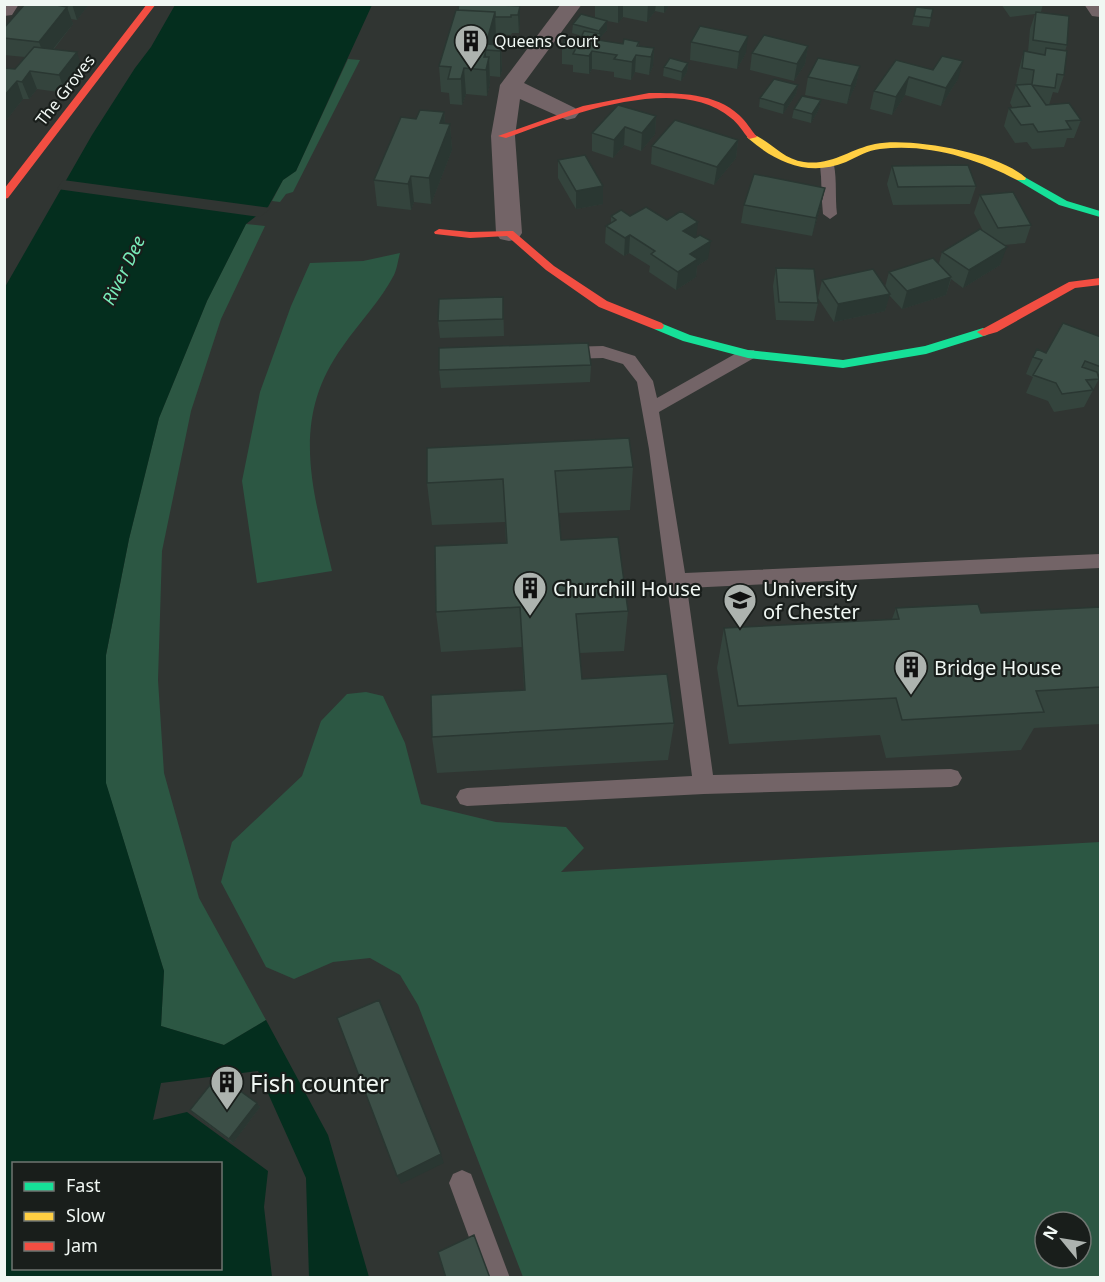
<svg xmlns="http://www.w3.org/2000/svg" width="1105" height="1282" viewBox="0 0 1105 1282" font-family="'Noto Sans',sans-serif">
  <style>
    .green { fill: #2c5743; fill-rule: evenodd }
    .water { fill: #042e1e; fill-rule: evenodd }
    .pier { fill: #303532 }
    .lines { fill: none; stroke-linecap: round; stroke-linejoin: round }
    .lane { fill: #736467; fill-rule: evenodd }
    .street { fill: #736467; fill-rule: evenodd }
    .fast { fill: #16e098; fill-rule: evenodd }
    .slow { fill: #ffcf43; fill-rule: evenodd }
    .jam { fill: #f24e42; fill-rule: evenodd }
    .wall { fill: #34443d }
    .shaded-wall { fill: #2a3732 }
    .building { fill: #3c4f47; stroke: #2a3732; stroke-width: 1.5 }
    .labels { text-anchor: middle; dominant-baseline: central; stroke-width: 4.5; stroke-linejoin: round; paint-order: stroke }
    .far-poi-label { font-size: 16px; fill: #f0f7f3; stroke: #191e1b; text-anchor: start }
    .far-street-label { font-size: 16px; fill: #f0f7f3; stroke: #191e1b }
    .far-water-label { font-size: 18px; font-style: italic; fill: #78ebb9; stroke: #191e1b }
    .poi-label { font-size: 20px; fill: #f0f7f3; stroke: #191e1b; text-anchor: start }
    .near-poi-label { font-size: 24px; fill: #f0f7f3; stroke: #191e1b; text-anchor: start }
  </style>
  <rect width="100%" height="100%" fill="#303532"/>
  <path class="green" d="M348 59 360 60 293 192 286 194 280 202 272 201 283 180 296 171Z
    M246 224 265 226 221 319 191 411 162 551 158 680 164 773 199 898 266 1020 224 1045 161 1026 164 971 106 784V655L129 539 159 418 207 301Z
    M400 253C398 260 397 269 394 275 381 300 359 323 343 346 289 420 313 490 332 571L257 583 242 481 260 392 291 306 310 263 363 261Z
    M366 692 383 696 405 743 421 804 496 822 566 827 584 848 561 872 1100 842V1277H523L418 1005 400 975 370 958 333 962 294 979 266 967 221 882 232 842 302 776 321 721 347 694ZM1045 1222H1081V1258H1045Z"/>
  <path class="water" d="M175 5H372L296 171 283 180 268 207 246 224 207 301 159 418 129 539 106 655V783L164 971 161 1026 224 1045 266 1020 328 1135 369 1277H309L306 1178 258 1071 161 1083 153 1120 187 1112 268 1171 264 1207 272 1277 5 1278V287L92 135 135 68 151 47ZM14 1164H220V1268H14Z"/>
  <path class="pier" d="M63 180 271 208 260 217 57 189Z"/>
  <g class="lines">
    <path class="lane" d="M827 161 834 165C837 181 835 197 837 214L830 219 823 214C821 197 822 181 820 165Z
      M603 346 635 356 653 381 657 398 742 350H754L756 354 754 358 659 412 685 573 1100 554V568L687 588 713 775 951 769 958 771 962 778 958 785 951 787 704 794 467 806 460 804 456 797 460 790 467 788 692 776 649 449 637 382 623 364 603 358 565 359 559 357 557 353 559 349 565 347Z
      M462 1170 471 1174 510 1278H484L449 1183 453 1174Z"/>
    <path class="street" d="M4 4H19L12 15 4 16Z
      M561 4H582L524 83 575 108 579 113 575 118 567 120 520 99 515 136 522 233 518 239 509 241 500 239 496 233 491 136 500 85Z
      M1084 4H1100V17L1092 16Z"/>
    <path class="fast" d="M1021 175 1067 201 1100 211V217L1059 205 1017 180V176Z
      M658 322 690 335 748 350 843 360 925 346 983 328 989 332 987 335 926 354 843 368 748 358 683 341 654 329V323Z"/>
    <path class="slow" d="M752 134C771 141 782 159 804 162 831 166 850 149 875 144 911 137 999 153 1026 178L1025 180H1017C976 158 927 143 880 149 868 150 857 157 846 162 809 177 777 163 749 139L747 137Z"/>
    <path class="jam" d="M147 4H156L8 198 4 199V189Z
      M649 93C678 93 716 93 739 115 746 121 751 130 757 137L749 139C743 132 738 123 731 118 677 72 564 117 506 138L498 136 583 106Z
      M439 229 470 232 513 231 554 266 607 301 662 323 664 326 662 329H654L599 307 546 270 507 236 470 238 435 234 434 232Z
      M1100 278V285L1075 288 997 332 983 336 977 332 1069 282Z"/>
  </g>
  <path class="wall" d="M23 4H89L77 20 71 19 73 24 54 49 82 69 65 93 37 89 29 99H23L4 123 15 69 25 57 4 55V28L24 6Z
    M595 4H670L664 13 655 11 647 22 623 17 618 23 602 20 607 30 600 38V41L623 44 639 42V46L654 48 653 66 649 75 635 72 631 80 614 77V72L592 69 589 74 573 72V65L562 64V46L580 40 582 36 572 33 573 24 595 18Z
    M1001 4H1043L1041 12 1067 45 1065 51 1064 75 1058 93 1053 92 1049 105 1081 120 1074 138H1067L1064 147 1032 149 1027 142 1015 143 1004 126 1009 108H1013L1010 103 1016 85 1019 69 1024 51 1028 52 1030 29 1035 14 1010 17Z
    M520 6V23L519 33H512L511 35 496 34 494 44 501 45 502 71 500 77 490 76V83L487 96 466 94 462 105 450 104 449 93 441 92 439 66 456 10Z
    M916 7 931 18 929 27 912 25Z
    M691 42 746 53 737 69 690 60Z
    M808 46 805 64 794 81 750 70 752 53Z
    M896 60 958 79 941 106 905 95 892 115 870 109 874 91Z
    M688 63 687 72 681 81 663 76 664 67Z
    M860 66 856 84 847 104 805 95 808 77Z
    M798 85 796 94 783 114 759 107 760 98Z
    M821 100 819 109 811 123 792 118 794 109Z
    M444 112 445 123 450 124 452 150 431 204 414 202 411 210 377 206 374 180 416 119Z
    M656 116 655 134 641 151 624 145 613 158 592 151V133Z
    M738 140 736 158 714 185 651 164 652 146Z
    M558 160 603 186V204L576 209 558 178Z
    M892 166 976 186 970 204 893 205 887 184Z
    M825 188 821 205 812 236 741 223 744 205Z
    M980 195 1031 225 1025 243 1004 245 1000 265 963 288 951 279 946 295 902 309 889 295 885 311 834 322 818 298 822 280 885 287 889 272 939 263 942 252 984 233 974 213Z
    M611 216H630L667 220 696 237 708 259 697 266 696 277 676 290 649 272 650 266 629 253 624 256 605 243 606 226 611 223Z
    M776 268 818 303 814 321 776 320 773 286Z
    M503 297 504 336 440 338 438 321Z
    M1101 337V370L1098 375 1099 379 1084 407 1054 412 1048 401 1026 393 1033 377 1026 374 1033 357Z
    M591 365 590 382 441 388 439 370Z
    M427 448 633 467 630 510 559 513 561 540 628 611 624 651 580 653 582 679 674 723 668 760 437 773 432 737 524 690 522 647 441 652 436 612 506 543 505 522 432 525 427 483Z
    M1101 607V724L1034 728 1021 750 886 758 880 735 729 744 717 668 724 628 892 619 896 608 981 613Z
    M257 1103 260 1107 233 1143 195 1115 190 1110Z"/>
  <path class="shaded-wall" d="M72 4H89L77 20Z
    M619 4H623V17L618 23V6Z
    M648 4H656L655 11 647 22Z
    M664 4H670L664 13Z
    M520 6V23L519 33 518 15Z
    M67 7 73 24 45 59 39 42Z
    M495 12 496 38 492 51 486 44Z
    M607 21V30L600 38V52L598 40 599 37V31Z
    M748 36 746 53 737 69 739 52Z
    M501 45 502 71 500 77V51Z
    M808 46 805 64 794 81 797 64Z
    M654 48 653 66 649 75 651 57Z
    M486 50V69L489 57 490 83 487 96 486 70 484 57Z
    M592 51V69L589 74V56Z
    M77 52 82 69 65 93 59 75Z
    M636 55 635 72 631 80 632 62Z
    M963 61 958 79 941 106 946 88Z
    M688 63 687 72 681 81 682 72Z
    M860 66 856 84 847 104 851 86Z
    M464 68 466 94 462 105 461 79Z
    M30 71 37 89 29 99 22 82Z
    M909 77 905 95 892 115 896 97Z
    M17 81 23 99 4 123V96Z
    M798 85 796 94 783 114 784 105Z
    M821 100 819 109 811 123 812 114Z
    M444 112 446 136 450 124 452 150 431 204 429 178 440 123Z
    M656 116 655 134 641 151 642 133Z
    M625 127 624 145 613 158 614 140Z
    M738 140 736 158 714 185 717 167Z
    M411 176 414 202 411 210 408 184Z
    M603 186V204L576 209V191Z
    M825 188 821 205 812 236 816 218Z
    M698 222 696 240 683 231Z
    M630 235 629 253 624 256 625 238Z
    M711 241 708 259 697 266 696 277 676 290 678 272 690 254Z
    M1007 247 1000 265 963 288 969 270Z
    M951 277 946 295 902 309 907 291Z
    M890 294 885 311 834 322 838 304Z
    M257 1103 260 1107 233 1143 229 1139Z
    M441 1154 444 1163 401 1184 397 1176Z"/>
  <path class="building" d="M25 4H51L67 7 39 42 4 38V28Z
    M459 4H486L520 6 518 15H511V17H495V12L458 10Z
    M916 7 933 9 931 18 914 16Z
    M456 10 495 12 486 44 501 45 500 51 486 50 484 57H489L486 70 464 68 461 79H448L451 67 439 66Z
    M1036 12 1069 16 1067 45 1033 40Z
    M581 14 607 21 599 31 573 24Z
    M700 26 748 36 739 52 691 42Z
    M584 31 601 34 598 40 623 44 624 39 639 42 637 46 654 48 651 57 636 55 632 62 614 59 617 55 592 51 589 56 573 54 576 48 562 46 566 38 580 40Z
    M764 35 808 46 797 64 752 53Z
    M34 47 77 52 59 75 30 71 22 82 17 81 4 96V68L15 69Z
    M1046 48 1067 51 1064 75 1057 74 1055 88 1032 85 1046 105 1069 103 1081 120 1066 121 1071 129 1038 132 1033 124 1021 125 1009 108 1030 106 1016 85 1032 84 1034 70 1022 68 1024 51 1045 55Z
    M942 56 963 61 946 88 909 77 896 97 874 91 896 60 933 70Z
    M670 58 688 63 682 72 664 67Z
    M818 58 860 66 851 86 808 77Z
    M774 79 798 85 784 105 760 98Z
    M802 96 821 100 812 114 794 109Z
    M618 105 656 116 642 133 625 127 614 140 592 133Z
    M420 110 444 112 440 123 450 124 429 178 411 176 408 184 374 180 401 117 416 119Z
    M675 120 738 140 717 167 652 146Z
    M585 155 603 186 576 191 558 160Z
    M968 165 976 186 898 187 892 166Z
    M754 174 825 188 816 218 744 205Z
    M1013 192 1031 225 998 228 980 195Z
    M646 207 667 220 681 211 698 222 683 231 695 238 700 235 711 241 690 254 698 259 678 272 651 254 655 251 644 244 630 235 625 238 606 226 616 220 611 216 621 210 630 216Z
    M980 229 1007 247 969 270 942 252Z
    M933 258 951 277 907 291 889 272Z
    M776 268 814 269 818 303 779 302Z
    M873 269 890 294 838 304 822 280Z
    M503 297V319L438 321 439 299Z
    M1063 323 1101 337V367L1085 361 1082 367 1097 372 1099 379 1086 380 1093 390 1062 394 1056 383 1033 375 1042 360 1033 357 1037 349 1046 353Z
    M588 343 591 365 439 370V348Z
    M629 438 633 467 555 471 561 540 618 537 628 611 576 614 582 679 667 674 674 723 432 737 431 695 525 690 520 607 436 612 435 546 507 543 503 479 427 483V448Z
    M978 604 981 613 1101 607V687L1036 691 1044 712 902 720 896 698 738 706 724 628 899 619 896 608Z
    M379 1000 441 1154 397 1176 337 1018Z
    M218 1075 257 1103 229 1139 190 1110Z
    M474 1235 490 1278H446L438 1252Z"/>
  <defs>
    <g id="building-pin" transform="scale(1.725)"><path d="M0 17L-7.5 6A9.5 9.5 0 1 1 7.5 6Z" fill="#adb3af" stroke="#191e1b"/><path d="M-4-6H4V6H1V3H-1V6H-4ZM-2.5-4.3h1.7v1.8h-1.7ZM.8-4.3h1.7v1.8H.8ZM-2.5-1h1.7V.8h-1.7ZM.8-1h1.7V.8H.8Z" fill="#111"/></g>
    <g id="university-pin" transform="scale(1.725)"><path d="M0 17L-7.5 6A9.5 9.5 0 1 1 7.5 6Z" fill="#adb3af" stroke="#191e1b"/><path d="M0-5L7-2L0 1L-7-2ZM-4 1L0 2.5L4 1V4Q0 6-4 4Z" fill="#111"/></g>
  </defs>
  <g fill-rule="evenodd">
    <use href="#building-pin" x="471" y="41"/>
    <use href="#building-pin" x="530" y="588"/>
    <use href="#university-pin" x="740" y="600"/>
    <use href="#building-pin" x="911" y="667"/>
    <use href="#building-pin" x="227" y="1082"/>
  </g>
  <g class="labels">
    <g class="far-poi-label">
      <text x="494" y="41">Queens Court</text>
    </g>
    <g class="far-street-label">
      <text transform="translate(65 90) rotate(-52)">The Groves</text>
    </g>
    <g class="far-water-label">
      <text transform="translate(123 270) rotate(-64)">River Dee</text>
    </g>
    <g class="poi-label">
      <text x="553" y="588">Churchill House</text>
      <text x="763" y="588">University<tspan x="763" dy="23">of Chester</tspan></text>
      <text x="934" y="667">Bridge House</text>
    </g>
    <g class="near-poi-label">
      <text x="250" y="1082">Fish counter</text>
    </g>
  </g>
  <rect width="1105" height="1282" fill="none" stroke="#f0f7f3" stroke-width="12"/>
  <rect x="12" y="1162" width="210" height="108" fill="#191e1b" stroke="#6f7571" stroke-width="1.5"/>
  <rect x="24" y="1182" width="30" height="9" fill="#16e098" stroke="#6f7571" stroke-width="1.5"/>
  <text x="66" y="1192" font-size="18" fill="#f0f7f3">Fast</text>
  <rect x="24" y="1212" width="30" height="9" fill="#ffcf43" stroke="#6f7571" stroke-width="1.5"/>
  <text x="66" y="1222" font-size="18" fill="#f0f7f3">Slow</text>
  <rect x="24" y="1242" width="30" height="9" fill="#f24e42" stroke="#6f7571" stroke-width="1.5"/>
  <text x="66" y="1252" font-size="18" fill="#f0f7f3">Jam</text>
  <g transform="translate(1063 1240) rotate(300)"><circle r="28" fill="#191e1b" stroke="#6f7571" stroke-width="1.5"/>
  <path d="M0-4.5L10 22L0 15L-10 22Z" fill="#adb3af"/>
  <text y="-9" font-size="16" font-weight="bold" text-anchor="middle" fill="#f0f7f3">N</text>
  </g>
</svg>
